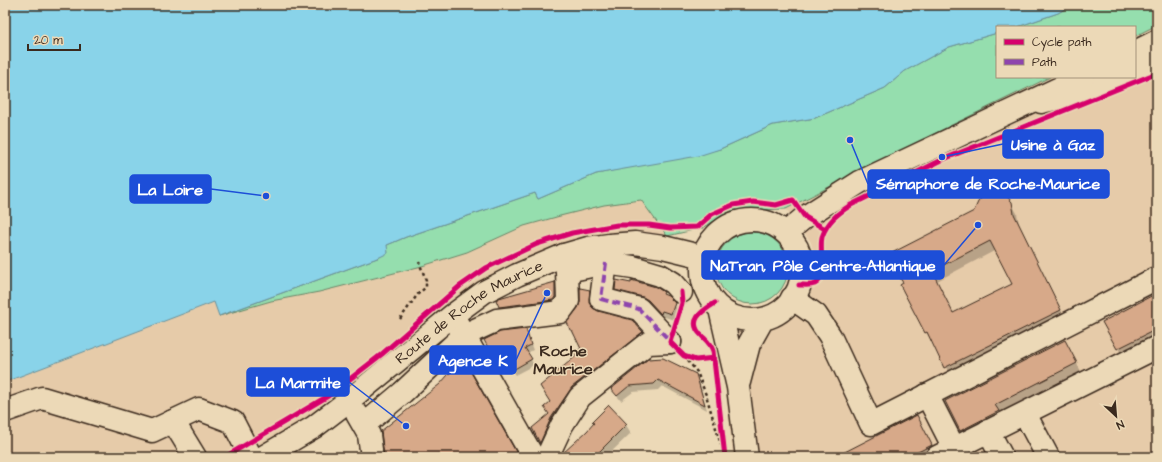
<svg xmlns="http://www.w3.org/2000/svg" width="1162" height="462" viewBox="0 0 1162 462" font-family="'Architects Daughter',sans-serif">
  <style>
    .built { fill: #e6cba9 }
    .green { fill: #95deae; stroke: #688466 }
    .water { fill: #89d3e9; stroke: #6a8f98 }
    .shadow { fill: #0003; fill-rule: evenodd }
    .building { fill: #d7a989; stroke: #3b2a1e; fill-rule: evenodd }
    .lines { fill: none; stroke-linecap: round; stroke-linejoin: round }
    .minor-casing { stroke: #3b2a1e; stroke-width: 25 }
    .major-casing { stroke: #3b2a1e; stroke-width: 25 }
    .path { stroke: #3b2a1e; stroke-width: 2.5; stroke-dasharray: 3 3; stroke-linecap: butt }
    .minor { stroke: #ecd9b7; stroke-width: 22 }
    .major { stroke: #ecd9b7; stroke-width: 22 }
    .quiet { stroke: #8e44ad; stroke-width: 4; stroke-dasharray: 8 4; stroke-linecap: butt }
    .cycleway-casing { stroke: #ecd9b7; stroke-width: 8 }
    .cycleway { stroke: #d6006c; stroke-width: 5 }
    .labels { text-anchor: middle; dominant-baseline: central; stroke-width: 3; stroke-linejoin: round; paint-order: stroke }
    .street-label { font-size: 15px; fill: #3b2a1e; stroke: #ecd9b7 }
    .neighbourhood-label { font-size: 16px; font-weight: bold; fill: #3b2a1e; stroke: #ecd9b7 }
    .leader { fill: none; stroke: #1d4ed8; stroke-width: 1.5 }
    .callout-dot { fill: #1d4ed8; stroke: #ecd9b7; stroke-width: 1.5 }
    .callout { fill: #1d4ed8; stroke: #1d4ed8; stroke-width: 1.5 }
    .callout-label { font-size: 16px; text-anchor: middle; font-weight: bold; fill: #fff }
  </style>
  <rect width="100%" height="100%" fill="#ecd9b7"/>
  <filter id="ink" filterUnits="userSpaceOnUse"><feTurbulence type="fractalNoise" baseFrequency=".025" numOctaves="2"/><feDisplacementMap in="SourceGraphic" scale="8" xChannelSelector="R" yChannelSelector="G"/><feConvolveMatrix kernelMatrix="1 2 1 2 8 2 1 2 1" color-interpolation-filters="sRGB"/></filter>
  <g filter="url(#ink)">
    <path class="built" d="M1157 25V457H733L718 323 731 329 754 331 775 328 795 316 810 297 816 263 811 242 786 209 915 143 1050 77H1135V36Z
      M641 200 674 247 579 245 493 284 262 457H5V382L215 302 219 316 271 301 319 292 422 266 467 252 524 226 560 216 604 204Z"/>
    <path class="green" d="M1072 5H1157V25L1135 36V27H1017L1058 13Z
      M997 33V77H1050L915 143 786 209 730 211 703 228 667 236 641 200 604 205 560 216 524 226 467 252 422 266 319 292 271 301 219 316 380 257 387 245 406 237 535 193 538 199 596 174 720 149 773 125 815 118 885 88 905 71 949 47Z
      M716 268a36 36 0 1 1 72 0a36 36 0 1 1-72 0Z"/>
    <path class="water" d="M5 5H1072L1058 13 1017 27H997V33L949 47 905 71 885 88 815 118 773 125 720 149 698 156 596 174 538 199 535 193 406 237 387 245 388 253 380 257 219 316 214 302 5 382Z"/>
    <path class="shadow" d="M1011 203 1017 213 1019 225 1066 320 951 377 933 341 932 342 926 332 901 285ZM996 250 1013 284 954 314 937 281Z
      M554 284 558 290 557 307 504 314 500 307Z
      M616 290 663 293 665 296 675 303 678 310 674 320 665 317 664 319 653 307 647 303 620 296Z
      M589 291 592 296V308L597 312 632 321 645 338 543 446 533 428 550 415 551 403 577 356 582 349 575 335H574L571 330 579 309Z
      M1157 295V342L1124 359 1104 322Z
      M525 330 533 350 527 353 534 365 515 375 504 357 496 361 485 340Z
      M1070 351 1082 373 966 440 947 401Z
      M649 360 695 375 699 381 707 410 662 386 658 390 633 392 621 401 612 389Z
      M609 407 626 425 631 433 606 457H562L595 424Z
      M922 426 937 455 933 457H837Z
      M358 454 360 457H329Z"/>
    <path class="building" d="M992 192 1004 193 1012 202 1014 214 1061 310 944 368 927 332 925 333 900 285 903 283 888 255 974 211 978 202 982 197 986 193ZM990 241 1012 284 953 313 932 271Z
      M616 280 631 283V280L656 287 664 292 663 294 668 296 675 303 671 314 662 311 661 314 648 300 643 297 615 290Z
      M555 282V297L553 300 499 307 496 300 499 298Z
      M580 288 590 290 589 303 593 308 598 311 632 320 643 332 572 387 551 418 540 443 532 428 549 414 544 407 550 402 540 386 576 356 574 352 581 349 572 330H570L567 322 578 308 580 301Z
      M1157 293V329L1117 349 1102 322Z
      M526 329 531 345 525 348 532 359 511 371 501 353 493 357 484 340 500 332Z
      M1065 340 1077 363 995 405 999 411 960 431 945 401Z
      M463 358 519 457H384L381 431 440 384Z
      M663 358 696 374 705 405 658 380 654 384 629 386 617 396 611 389 648 359Z
      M609 405 627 424 594 457H561L562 454 587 431 594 423 592 422Z
      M917 415 932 445 908 457H835Z"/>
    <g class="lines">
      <g class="minor-casing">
        <g id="minor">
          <path d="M1135 71 1157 61"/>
          <path d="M1041 102 1085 92 1120 77"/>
          <path d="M606 263 601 299 639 309 670 342"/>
          <path d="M567 271 606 263 633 267 660 275 673 283 681 292"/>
          <path d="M792 298 816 315 830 336 871 424 1157 278"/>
          <path d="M457 323 533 457"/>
          <path d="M927 395 954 448"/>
          <path d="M5 411 42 398 152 431 199 409 233 422 251 457"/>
          <path d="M357 414 369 435 372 457"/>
          <path d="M1025 414 1048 457"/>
          <path d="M173 421 195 457"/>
          <path d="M364 425 402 393 464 335 497 320 560 312 568 301 567 271 564 255"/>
          <path d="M988 431 1002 457"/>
          <path id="s1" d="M263 457 314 427 348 401 453 315 484 292 517 275 564 255 588 248 609 245 635 243 663 247 704 257"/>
          <path d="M547 457 562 425 580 397 648 343 670 342"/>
          <path d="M937 457 1157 347"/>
        </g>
      </g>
      <g class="major-casing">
        <path id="major" d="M1135 52 1157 41
          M702 270a50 50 0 1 1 100 0a50 50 0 1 1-100 0Z
          M788 235 793 227 805 217 860 182 1083 77
          M720 309 738 387 747 457
          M739 382 749 344 763 319"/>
      </g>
      <path class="path" d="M400 319 418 294 426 287V280L419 262
        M684 356 697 372 706 395 724 455
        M696 360 711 358"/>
      <use href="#minor" class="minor"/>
      <use href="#major" class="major"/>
      <path class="quiet" d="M606 263 601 299 639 309 672 343"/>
      <g class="cycleway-casing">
        <path id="cycleway" d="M799 285C804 285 810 286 815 284 827 279 819 249 822 237 827 222 838 213 851 205L944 159 1157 73
          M681 292 682 303 670 342 684 356 696 360 714 358
          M715 303C702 311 686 321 702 336 707 341 711 344 713 351L725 457
          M225 457 328 396 382 354 460 286 486 268 537 244 572 233 617 225H649L670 228 697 227 712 214 733 205 753 202 776 205 793 200 805 217 825 229"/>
      </g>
      <use href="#cycleway" class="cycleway"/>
    </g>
  </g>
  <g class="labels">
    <g class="street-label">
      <text stroke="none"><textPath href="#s1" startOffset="253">Route de Roche Maurice</textPath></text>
    </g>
    <g class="neighbourhood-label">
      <text x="563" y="351">Roche<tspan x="563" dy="18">Maurice</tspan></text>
    </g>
  </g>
  <path class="leader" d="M942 157L1003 144M850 140L868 184M266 196L211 189M978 225L944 265M547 293L516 360M406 426L349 382"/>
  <g class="callout-dot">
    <circle cx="942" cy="157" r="4"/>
    <circle cx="850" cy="140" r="4"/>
    <circle cx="266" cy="196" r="4"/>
    <circle cx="978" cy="225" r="4"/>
    <circle cx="547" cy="293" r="4"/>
    <circle cx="406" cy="426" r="4"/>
  </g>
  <g class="callout">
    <rect x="1003" y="130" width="100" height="28" rx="4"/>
    <rect x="868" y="170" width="241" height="28" rx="4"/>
    <rect x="130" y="175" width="81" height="28" rx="4"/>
    <rect x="702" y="251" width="242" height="28" rx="4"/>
    <rect x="430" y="346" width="86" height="28" rx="4"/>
    <rect x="247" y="368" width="102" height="28" rx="4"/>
  </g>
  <g class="callout-label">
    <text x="1053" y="150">Usine à Gaz</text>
    <text x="988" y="189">Sémaphore de Roche-Maurice</text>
    <text x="170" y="195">La Loire</text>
    <text x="823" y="271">NaTran, Pôle Centre-Atlantique</text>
    <text x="473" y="366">Agence K</text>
    <text x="298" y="388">La Marmite</text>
  </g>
  <rect width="1162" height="462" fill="none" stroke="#ecd9b7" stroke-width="20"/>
  <rect x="10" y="10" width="1142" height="442" fill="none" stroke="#3b2a1e" stroke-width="1.5" filter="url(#ink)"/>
  <rect x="996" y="26" width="140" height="52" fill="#ecd9b7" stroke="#a5937a"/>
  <rect x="1004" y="39" width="20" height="6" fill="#d6006c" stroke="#a5937a"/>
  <text x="1032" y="46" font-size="12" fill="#3b2a1e">Cycle path</text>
  <rect x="1004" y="59" width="20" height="6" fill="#8e44ad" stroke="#a5937a"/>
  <text x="1032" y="66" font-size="12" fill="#3b2a1e">Path</text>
  <g transform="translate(1116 416) rotate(154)" stroke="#ecd9b7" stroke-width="3" paint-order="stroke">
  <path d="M0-3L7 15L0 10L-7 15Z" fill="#3b2a1e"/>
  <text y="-6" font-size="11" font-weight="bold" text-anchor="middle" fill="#3b2a1e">N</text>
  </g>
  <path d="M28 44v6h52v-6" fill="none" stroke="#3b2a1e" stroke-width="2"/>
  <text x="34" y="44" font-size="12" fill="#3b2a1e" stroke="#ecd9b7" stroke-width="3" paint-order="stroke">20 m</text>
</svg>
